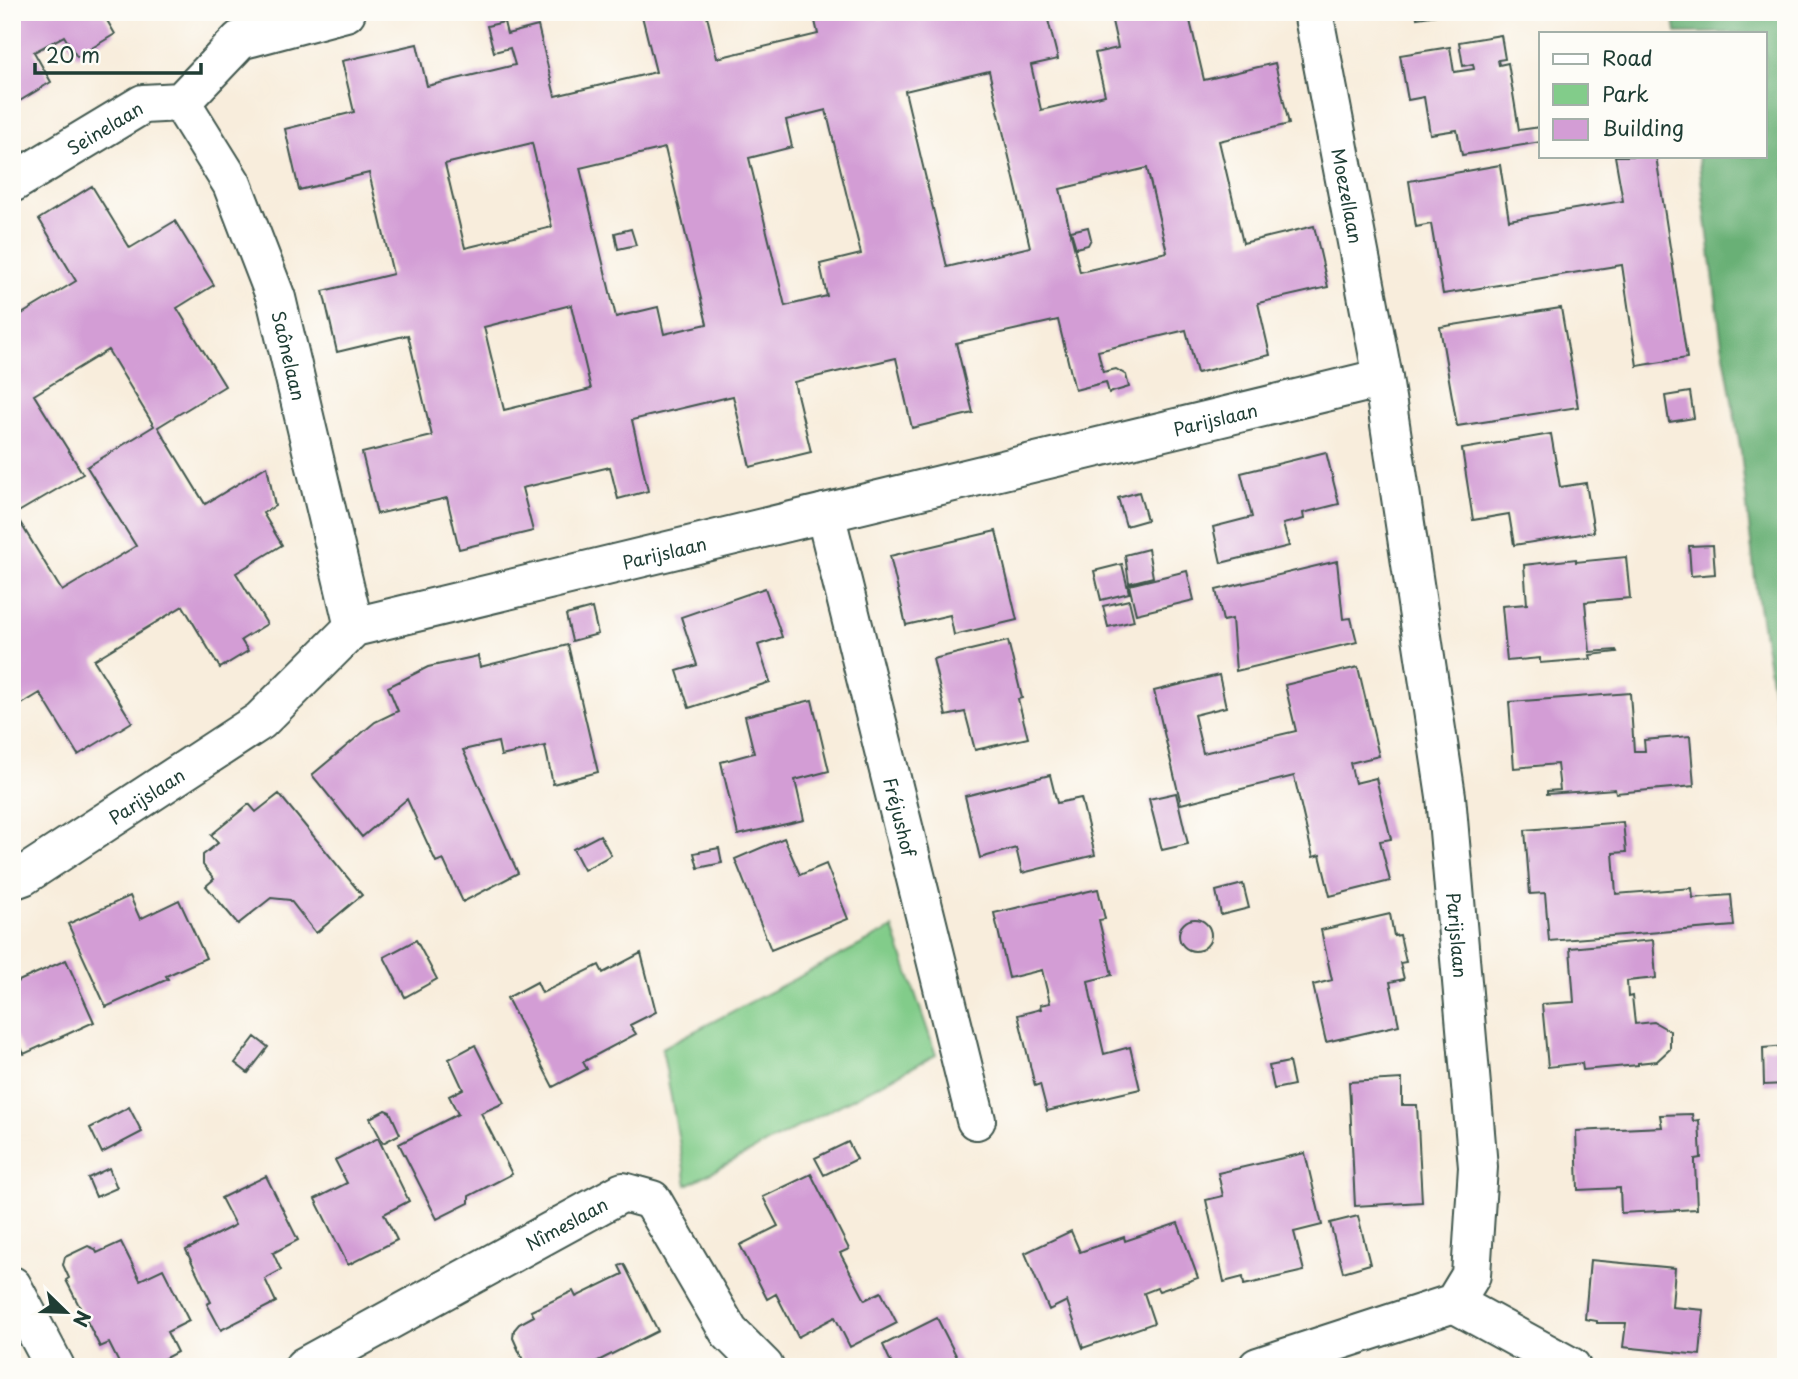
<svg xmlns="http://www.w3.org/2000/svg" width="1798" height="1379" viewBox="0 0 1798 1379" font-family="'Playpen Sans',sans-serif">
  <style>
    .green { fill: #82cc8a; stroke: #50845f; stroke-width: 2 }
    .forest { fill: #69b076; stroke: #447655; stroke-width: 2 }
    .building { fill: #d39dd5; fill-rule: evenodd }
    .lines { fill: none; stroke-linecap: round; stroke-linejoin: round }
    .minor-casing { stroke: #40574d; stroke-width: 42 }
    .minor { stroke: #fff; stroke-width: 38 }
    .labels { text-anchor: middle; dominant-baseline: central; stroke-width: 5; stroke-linejoin: round; paint-order: stroke }
    .street-label { font-size: 18px; fill: #1f3d34; stroke: #fdfcf7 }
  </style>
  <rect width="100%" height="100%" fill="#fdfcf7"/>
  <filter id="ink" filterUnits="userSpaceOnUse"><feTurbulence type="fractalNoise" baseFrequency=".0143" numOctaves="2"/><feDisplacementMap in="SourceGraphic" scale="14" xChannelSelector="R" yChannelSelector="G"/><feConvolveMatrix kernelMatrix="1 2 1 2 8 2 1 2 1" color-interpolation-filters="sRGB"/></filter>
  <filter id="wash" filterUnits="userSpaceOnUse"><feTurbulence type="fractalNoise" baseFrequency=".00686" numOctaves="4" result="noise"/><feDisplacementMap in="SourceGraphic" scale="28" xChannelSelector="R" yChannelSelector="G"/><feGaussianBlur stdDeviation="1.57" result="paint"/><feColorMatrix in="noise" values="0 0 0 0 0 0 0 0 0 0 0 0 0 0 0 0 0 1.4 0 .05"/><feComposite in="paint" operator="in"/></filter>
  <g filter="url(#wash)">
    <rect width="100%" height="100%" fill="#f8eddc"/>
    <path class="green" d="M893 928 936 1055 687 1185 662 1048Z"/>
    <path class="forest" d="M1673 12H1786V773L1756 588 1741 453 1721 337 1698 156H1765V33H1676Z"/>
    <g id="blocks">
      <path class="building" d="M12 12H102L115 34 77 57 64 36 34 52 51 82 13 105Z
        M641 12H706L717 58 818 34 813 12H878L879 19 908 12H1075L1048 20 1058 59 1031 65 1041 110 1105 95 1095 53 1118 48 1110 12H1188L1204 80 1275 63 1289 124 1219 141 1243 243 1314 226 1328 287 1258 303 1270 355 1197 373 1186 330 1098 351 1103 372 1116 369 1126 375 1129 387 1109 393 1106 382 1075 390 1058 320 956 343 973 413 912 428 896 358 794 382 811 452 750 467 733 396 632 420 648 491 618 499 610 467 522 488 533 531 459 549 447 498 377 514 362 453 432 436 420 386 408 335 337 352 323 291 393 274 369 173 299 190 285 129 354 112 342 61 417 44 427 86 515 65 510 48 494 52 487 26 504 22 507 34 538 26 555 96 656 72ZM989 71 1030 247 947 267 905 91ZM826 110 861 254 820 264 827 296 785 306 749 158 792 147 786 120ZM532 143 552 227 465 248 445 164ZM665 148 707 324 664 334 658 307 616 317 580 168ZM1147 168 1167 252 1080 272 1060 189ZM571 305 591 389 504 410 484 327Z
        M1416 12H1444V14L1417 18Z
        M1501 35 1505 59 1498 60 1499 65 1508 63 1519 130 1541 127V142L1462 155 1457 130 1430 134 1424 97 1408 100 1400 55 1450 47 1454 72 1474 69 1473 64 1463 66 1459 42Z
        M1615 156H1656L1687 358 1637 366 1622 265 1443 294 1431 224 1416 227 1409 181 1500 165 1509 220 1623 201Z
        M92 186 130 248 175 221 214 285 177 308 225 386 158 427 205 504 267 466 275 506 263 513 282 545 236 573 267 624 241 640 248 651 220 668 183 606 94 660 132 722 78 755 40 693 12 710V320L76 281 39 219ZM108 350 154 426 87 467 136 546 62 591 15 514 83 474 34 395Z
        M1088 227 1091 239 1088 245 1076 248 1071 231Z
        M631 229 636 245 618 249 615 233Z
        M1561 308 1578 407 1457 426 1440 327Z
        M1690 392 1694 418 1669 422 1665 396Z
        M1551 434 1560 487 1586 483 1594 532 1514 545 1509 514 1473 520 1462 449Z
        M1326 452 1339 504 1303 513 1304 519 1283 524 1289 546 1221 563 1213 527 1252 517 1241 473Z
        M1139 492 1147 520 1126 526 1118 498Z
        M996 531 1017 620 954 635 950 615 906 625 890 556Z
        M1713 545 1715 574 1691 576 1689 546Z
        M1148 549 1153 577 1129 583 1125 555Z
        M1626 557 1630 598 1585 602 1590 652 1616 650 1617 652 1590 655 1591 659 1540 663V658L1507 661 1502 606 1527 604 1524 565 1576 559V562Z
        M1337 561 1343 619 1351 618 1357 642 1236 671 1232 619 1223 621 1216 590Z
        M1122 564 1129 593 1101 600 1094 571Z
        M1187 571 1194 600 1136 614 1129 585Z
        M765 588 782 637 758 645 770 682 689 708 677 671 697 665 681 617Z
        M1129 600 1134 621 1108 627 1103 606Z
        M592 608 598 634 572 641 566 615Z
        M1008 641 1022 698 1018 699 1028 738 975 750 965 712 946 716 933 659Z
        M568 645 598 772 553 784 545 746 501 756 498 742 463 750 518 873 463 902 443 859 436 862 407 799 362 837 312 775 375 722 398 711 388 687 428 667 478 656 480 667Z
        M1358 667 1379 756 1350 763 1355 783 1376 778 1391 839 1380 841 1390 881 1330 896 1320 855 1313 857 1294 776 1181 804 1154 691 1219 675 1226 707 1194 715 1203 753 1296 731 1285 685Z
        M1630 693 1634 751H1645L1644 740 1690 736 1694 786 1616 793 1615 789 1547 794V791L1560 790 1557 764 1514 768 1509 702Z
        M812 700 829 771 795 780 804 820 738 835 721 762 754 753 745 716Z
        M1050 775 1057 803 1081 798 1095 855 1022 873 1016 848 980 858 965 796Z
        M1176 793 1188 844 1162 850 1149 799Z
        M279 794 362 895 316 933 290 900 271 898 238 924 206 886 214 879 203 865V855L218 843 211 835 249 804 256 812Z
        M1623 822 1626 852 1613 853 1616 894 1692 888 1693 898 1731 895 1734 926 1549 941 1545 893 1530 894 1525 830Z
        M600 835 611 855 584 870 573 849Z
        M784 838 800 875 826 864 848 919 771 950 735 859Z
        M719 848 722 863 698 868 694 853Z
        M1243 884 1249 908 1221 915 1216 891Z
        M1098 889 1105 919 1099 920 1112 975 1088 981 1091 997 1104 1054 1130 1047 1140 1089 1047 1111 1040 1084 1035 1086 1018 1015 1041 1009 1040 1005 1050 1003 1042 970 1009 978 994 913Z
        M130 896 140 919 179 900 206 958 166 976 168 979 106 1007 68 924Z
        M1390 914 1394 936 1400 935 1406 962 1400 963 1404 979 1390 982 1399 1025 1326 1042 1313 985 1332 980 1321 930Z
        M1179 935a16 16 0 1 1 32 0a16 16 0 1 1-32 0Z
        M416 940 437 979 405 997 384 957Z
        M1653 940 1656 978 1627 981 1628 997 1632 996 1635 1024 1654 1022 1670 1031V1049L1657 1061 1638 1063V1065L1583 1070 1582 1063 1548 1067 1542 1004 1574 1002 1570 948Z
        M641 953 656 1012 630 1025 636 1034 583 1062 587 1069 553 1087 507 998 537 982 542 993 599 965 603 973Z
        M66 960 94 1022 24 1054 12 1028V984Z
        M255 1037 268 1047 248 1073 235 1063Z
        M475 1045 504 1103 481 1113 512 1174 469 1196V1203L437 1219 399 1144 458 1114 449 1096 463 1089 449 1059Z
        M1786 1046V1084L1764 1085 1763 1048Z
        M1289 1062 1294 1085 1274 1089 1269 1066Z
        M1402 1079V1105H1417L1422 1202 1355 1206 1349 1082Z
        M129 1107 142 1132 102 1153 90 1128Z
        M385 1110 390 1112 400 1134 383 1143 370 1118Z
        M1692 1114 1693 1121 1699 1120 1701 1158 1695 1159V1164L1697 1209 1621 1213 1620 1188 1578 1190 1576 1131 1662 1127 1660 1115Z
        M378 1138 409 1201 384 1214 397 1240 348 1265 315 1199 347 1183 335 1160Z
        M848 1142 857 1159 824 1175 815 1158Z
        M1305 1153 1322 1225 1294 1232 1304 1271 1244 1285 1243 1277 1224 1282 1206 1200 1223 1196 1218 1173Z
        M109 1168 117 1188 96 1197 88 1178Z
        M811 1174 849 1249 840 1253 865 1300 881 1292 897 1323 850 1347 835 1317 798 1337 776 1294 767 1299 740 1245 778 1226 763 1197Z
        M266 1176 298 1240 273 1253 281 1270 265 1279 276 1302 221 1330 207 1304 211 1302 186 1250 235 1225 221 1198Z
        M1358 1216 1370 1264 1343 1272 1330 1223Z
        M1178 1223 1198 1278 1159 1291 1157 1288 1144 1293 1154 1323 1083 1348 1067 1301 1049 1310 1025 1253 1071 1231 1080 1252 1124 1237 1125 1241Z
        M121 1242 140 1280 163 1269 189 1321 167 1332 177 1352 148 1367H121L109 1343 100 1347 66 1280 69 1278 63 1265 65 1257 88 1246 95 1249 97 1253Z
        M1590 1260 1675 1268 1672 1307 1704 1310 1700 1355 1623 1347 1626 1323H1597V1321L1585 1319Z
        M624 1264 658 1331 586 1367H526L513 1338 514 1330 519 1324 534 1316 531 1311 573 1291 576 1297 623 1274 619 1266Z
        M937 1318 962 1367H893L883 1345Z"/>
    </g>
  </g>
  <g filter="url(#ink)">
    <use href="#blocks" fill-opacity="0" stroke="#40574d" stroke-width="2"/>
    <g class="lines">
      <g class="minor-casing">
        <g id="minor">
          <path id="s1" d="M1313 12 1383 378"/>
          <path id="s2" d="M181 102 232 184 276 298 354 627"/>
          <path id="s3" d="M12 183 143 104 181 102 240 40 346 12"/>
          <path id="s4" d="M825 513 976 1120"/>
          <path id="s5" d="M12 880 23 876 260 721 354 627 1383 378 1446 796 1478 1167 1471 1275 1454 1303 1258 1367"/>
          <path d="M12 1286 55 1367"/>
          <path d="M1454 1303 1571 1367"/>
          <path id="s6" d="M304 1367 623 1192 652 1200 729 1332 764 1367"/>
        </g>
      </g>
      <use href="#minor" class="minor"/>
    </g>
  </g>
  <g class="labels">
    <g class="street-label">
      <text stroke="none"><textPath href="#s3" startOffset="108">Seinelaan</textPath></text>
      <text stroke="none"><textPath href="#s1" startOffset="187">Moezellaan</textPath></text>
      <text stroke="none"><textPath href="#s2" startOffset="278">Saônelaan</textPath></text>
      <text stroke="none"><textPath href="#s5" startOffset="1314">Parijslaan</textPath></text>
      <text stroke="none"><textPath href="#s5" startOffset="747">Parijslaan</textPath></text>
      <text stroke="none"><textPath href="#s5" startOffset="159">Parijslaan</textPath></text>
      <text stroke="none"><textPath href="#s4" startOffset="313">Fréjushof</textPath></text>
      <text stroke="none"><textPath href="#s5" startOffset="2049">Parijslaan</textPath></text>
      <text stroke="none"><textPath href="#s6" startOffset="299">Nîmeslaan</textPath></text>
    </g>
  </g>
  <rect width="1798" height="1379" fill="none" stroke="#fdfcf7" stroke-width="42"/>
  <rect x="1539" y="32" width="228" height="126" fill="#fdfcf7" stroke="#a4b0a9" stroke-width="2"/>
  <rect x="1553" y="54" width="35" height="10" fill="#ffffff" stroke="#a4b0a9" stroke-width="2"/>
  <text x="1602" y="66" font-size="21" fill="#1f3d34">Road</text>
  <rect x="1553" y="84" width="35" height="21" fill="#82cc8a" stroke="#a4b0a9" stroke-width="2"/>
  <text x="1602" y="102" font-size="21" fill="#1f3d34">Park</text>
  <rect x="1553" y="119" width="35" height="21" fill="#d39dd5" stroke="#a4b0a9" stroke-width="2"/>
  <text x="1602" y="136" font-size="21" fill="#1f3d34">Building</text>
  <g transform="translate(66 1312) rotate(113)" stroke="#fdfcf7" stroke-width="5" paint-order="stroke">
  <path d="M0-5L12 26L0 18L-12 26Z" fill="#1f3d34"/>
  <text y="-10" font-size="19" font-weight="bold" text-anchor="middle" fill="#1f3d34">N</text>
  </g>
  <path d="M35 63v10h166v-10" fill="none" stroke="#1f3d34" stroke-width="3.5"/>
  <text x="46" y="63" font-size="21" fill="#1f3d34" stroke="#fdfcf7" stroke-width="5" paint-order="stroke">20 m</text>
</svg>
